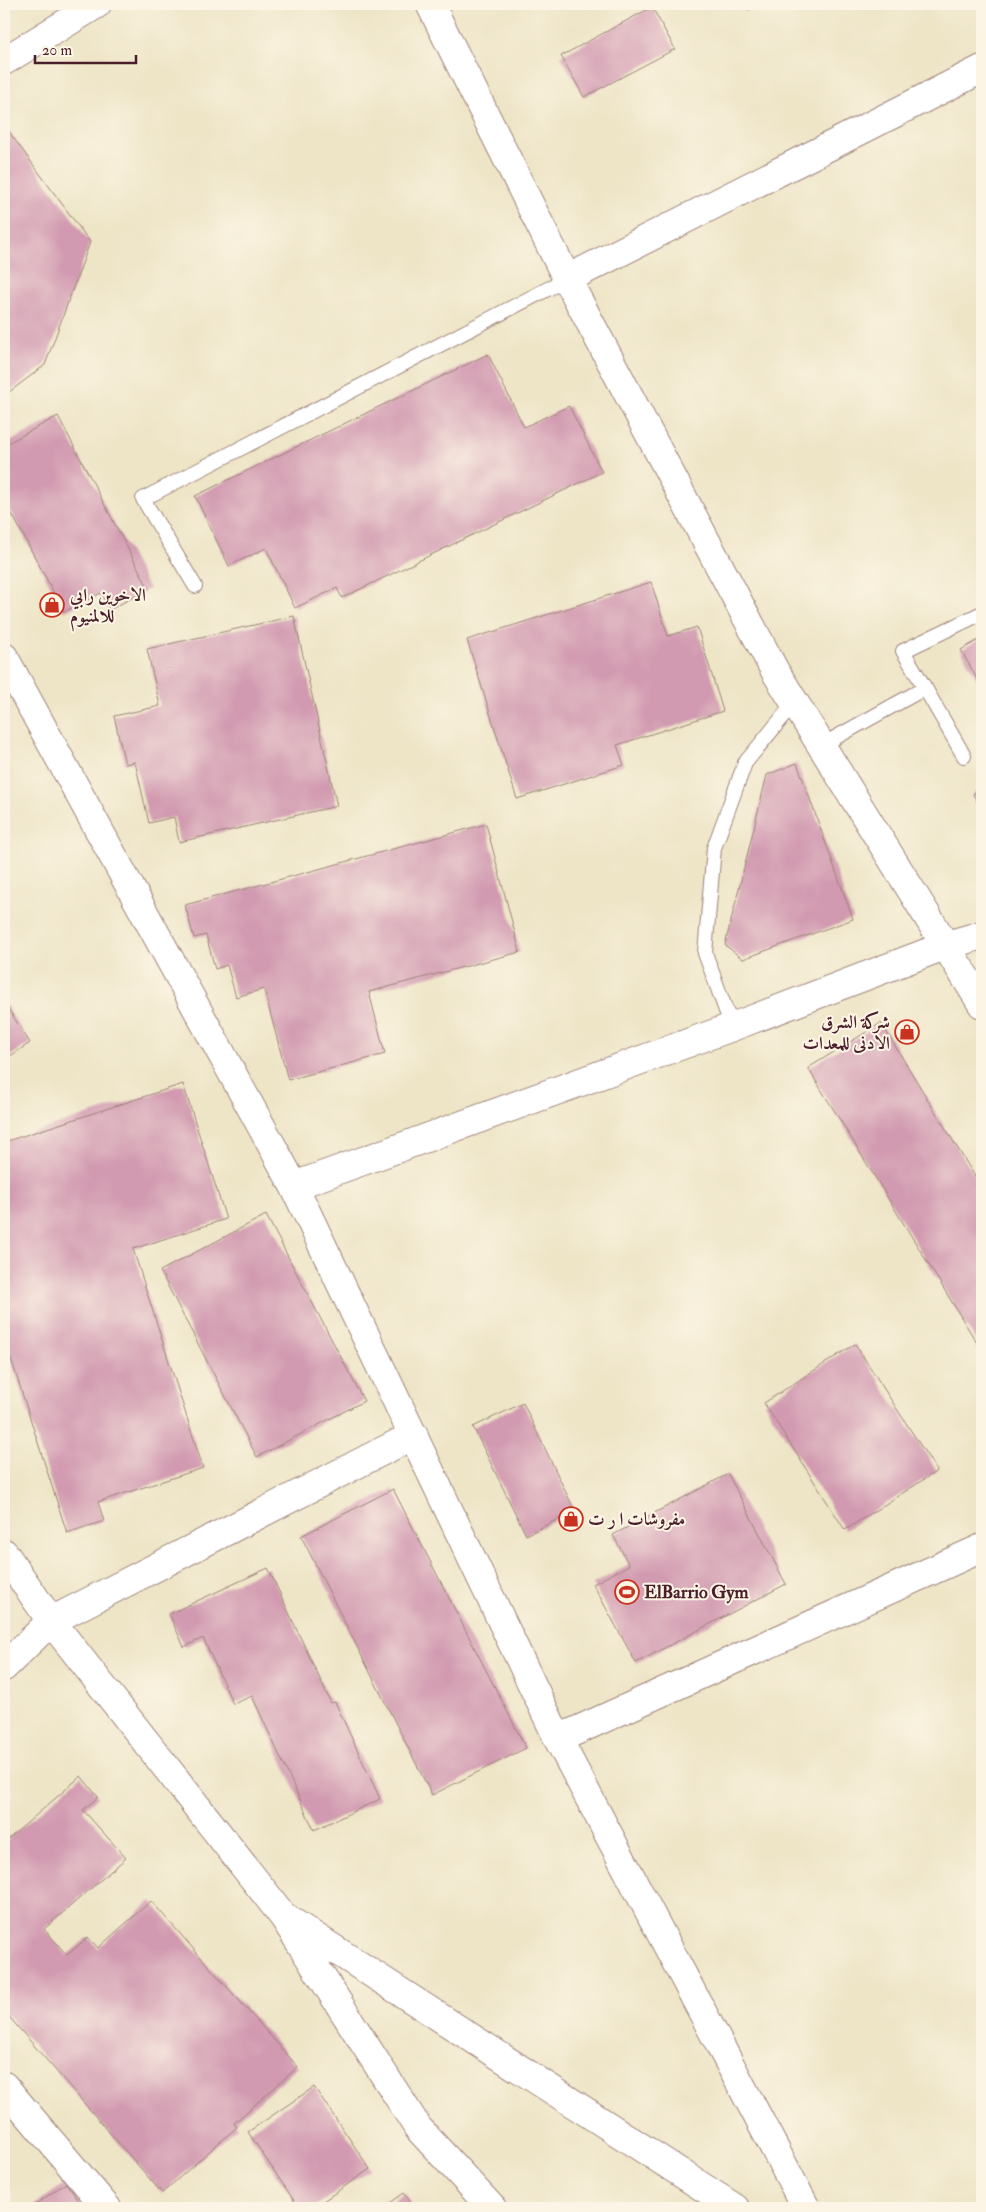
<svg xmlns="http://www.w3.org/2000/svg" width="986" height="2212" viewBox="0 0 986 2212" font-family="'IM FELL Double Pica',Amiri,serif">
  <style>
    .building { fill: #d19ab0 }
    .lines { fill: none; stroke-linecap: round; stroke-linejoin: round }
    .service-casing { stroke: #9c8279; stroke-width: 16 }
    .minor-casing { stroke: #9c8279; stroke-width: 30 }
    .tertiary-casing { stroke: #9c8279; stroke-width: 30 }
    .service { stroke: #fff; stroke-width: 14 }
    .minor { stroke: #fff; stroke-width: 28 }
    .tertiary { stroke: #fff; stroke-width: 28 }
    .labels { text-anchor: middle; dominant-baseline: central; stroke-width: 4; stroke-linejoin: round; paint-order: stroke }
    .poi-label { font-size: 18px; font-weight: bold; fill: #4a1f2b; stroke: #fcf5e5; text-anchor: start }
  </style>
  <rect width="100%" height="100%" fill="#fcf5e5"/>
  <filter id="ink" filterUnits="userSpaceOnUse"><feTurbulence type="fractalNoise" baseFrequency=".02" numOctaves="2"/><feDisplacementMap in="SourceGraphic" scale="10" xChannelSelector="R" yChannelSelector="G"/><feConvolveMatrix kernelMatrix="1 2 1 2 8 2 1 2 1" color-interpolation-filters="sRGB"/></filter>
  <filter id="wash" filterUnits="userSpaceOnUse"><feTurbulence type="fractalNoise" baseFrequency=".0096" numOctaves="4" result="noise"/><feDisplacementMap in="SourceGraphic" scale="20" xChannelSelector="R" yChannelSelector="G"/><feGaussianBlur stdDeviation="1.12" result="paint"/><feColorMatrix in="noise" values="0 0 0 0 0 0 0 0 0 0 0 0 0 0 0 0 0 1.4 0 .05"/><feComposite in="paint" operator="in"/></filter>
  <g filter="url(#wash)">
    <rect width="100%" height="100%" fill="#eee5c7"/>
    <g id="blocks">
      <path class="building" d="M744 4H759L748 10Z
        M652 7 675 49 584 97 561 56Z
        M4 125 90 242 45 365 4 396Z
        M488 354 524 427 569 406 602 472 342 598 337 588 295 608 266 548 229 566 195 496Z
        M58 416 149 589 109 610 101 593 64 612 4 499V445Z
        M651 582 668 636 697 627 723 711 617 745 624 765 517 799 467 640Z
        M294 616 337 806 179 842 174 817 149 823 135 762 125 764 114 716 160 706 147 649Z
        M982 638V688L961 650Z
        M797 763 853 919 743 959 725 945 767 775Z
        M982 789V811L973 794Z
        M486 824 520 952 369 992 385 1054 288 1080 264 989 236 997 227 965 215 969 206 935 194 938 185 905Z
        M4 1002 30 1043 4 1060Z
        M881 1023 982 1188V1351L808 1068Z
        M183 1084 226 1219 133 1249 203 1468 98 1502 104 1521 67 1533 4 1337V1142Z
        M266 1215 364 1401 257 1457 160 1271Z
        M855 1344 937 1471 845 1530 764 1403Z
        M523 1403 575 1511 526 1535 473 1427Z
        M728 1474 786 1584 636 1663 593 1584 629 1565 613 1535Z
        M393 1489 526 1748 432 1795 301 1536Z
        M268 1568 331 1703 335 1702 380 1799 314 1830 252 1696 233 1704 203 1638 184 1647 169 1614Z
        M81 1776 98 1797 83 1810 126 1858 44 1929 67 1955 88 1937 98 1948 151 1901 298 2067 234 2123 237 2127 162 2193 4 2011V1843Z
        M314 2087 370 2169 313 2208H299L248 2132Z
        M66 2183 84 2208H30Z
        M404 2193 415 2208H383Z"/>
    </g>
  </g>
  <g filter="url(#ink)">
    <use href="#blocks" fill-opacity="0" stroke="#9c8279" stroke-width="1"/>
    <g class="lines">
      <g class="service-casing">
        <path id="service" d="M195 586 143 499 567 279
          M925 688 903 651 982 613
          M822 745 925 688 964 756
          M732 1027 705 953 714 848 745 763 795 702"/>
      </g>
      <g class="minor-casing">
        <path id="minor" d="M430 4 567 279 775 671 982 1004
          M4 61 97 4
          M567 279 982 69
          M4 657 294 1186 558 1739 806 2208
          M294 1186 732 1027 947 945 982 935
          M4 1553 51 1621 283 1916 418 2128 492 2208
          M4 1667 51 1621 414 1435
          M558 1739 982 1548
          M4 2086 107 2208"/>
      </g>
      <g class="tertiary-casing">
        <path id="tertiary" d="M283 1916 735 2208"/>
      </g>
      <use href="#service" class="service"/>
      <use href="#minor" class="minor"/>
      <use href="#tertiary" class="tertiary"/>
    </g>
  </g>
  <defs>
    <g id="shop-ring" transform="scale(1.25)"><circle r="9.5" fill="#fcf5e5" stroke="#c8321e" stroke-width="1.5"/><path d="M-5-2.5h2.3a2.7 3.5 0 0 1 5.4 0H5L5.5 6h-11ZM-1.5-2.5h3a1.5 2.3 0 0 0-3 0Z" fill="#c8321e"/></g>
    <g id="stadium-ring" transform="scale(1.25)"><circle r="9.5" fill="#fcf5e5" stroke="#c8321e" stroke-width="1.5"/><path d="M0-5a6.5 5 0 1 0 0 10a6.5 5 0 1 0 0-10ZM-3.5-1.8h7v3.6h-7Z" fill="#c8321e"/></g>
  </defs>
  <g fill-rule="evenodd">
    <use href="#shop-ring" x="52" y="605"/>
    <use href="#shop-ring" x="907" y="1032"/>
    <use href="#shop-ring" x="571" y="1519"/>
    <use href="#stadium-ring" x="627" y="1592"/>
  </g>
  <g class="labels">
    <g class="poi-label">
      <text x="70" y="595">الاخوين رابي<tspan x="70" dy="21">للالمنيوم</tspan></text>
      <text x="890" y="1022" text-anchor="end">شركة الشرق<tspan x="890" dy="21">الادنى للمعدات</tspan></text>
      <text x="588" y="1519">مفروشات ا ر ت</text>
      <text x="644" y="1592">ElBarrio Gym</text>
    </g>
  </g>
  <rect width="986" height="2212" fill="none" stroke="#fcf5e5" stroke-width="20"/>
  <path d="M35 55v8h101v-8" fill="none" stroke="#4a1f2b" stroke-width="2.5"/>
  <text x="42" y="55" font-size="15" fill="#4a1f2b" stroke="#fcf5e5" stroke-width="4" paint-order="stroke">20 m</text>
</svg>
